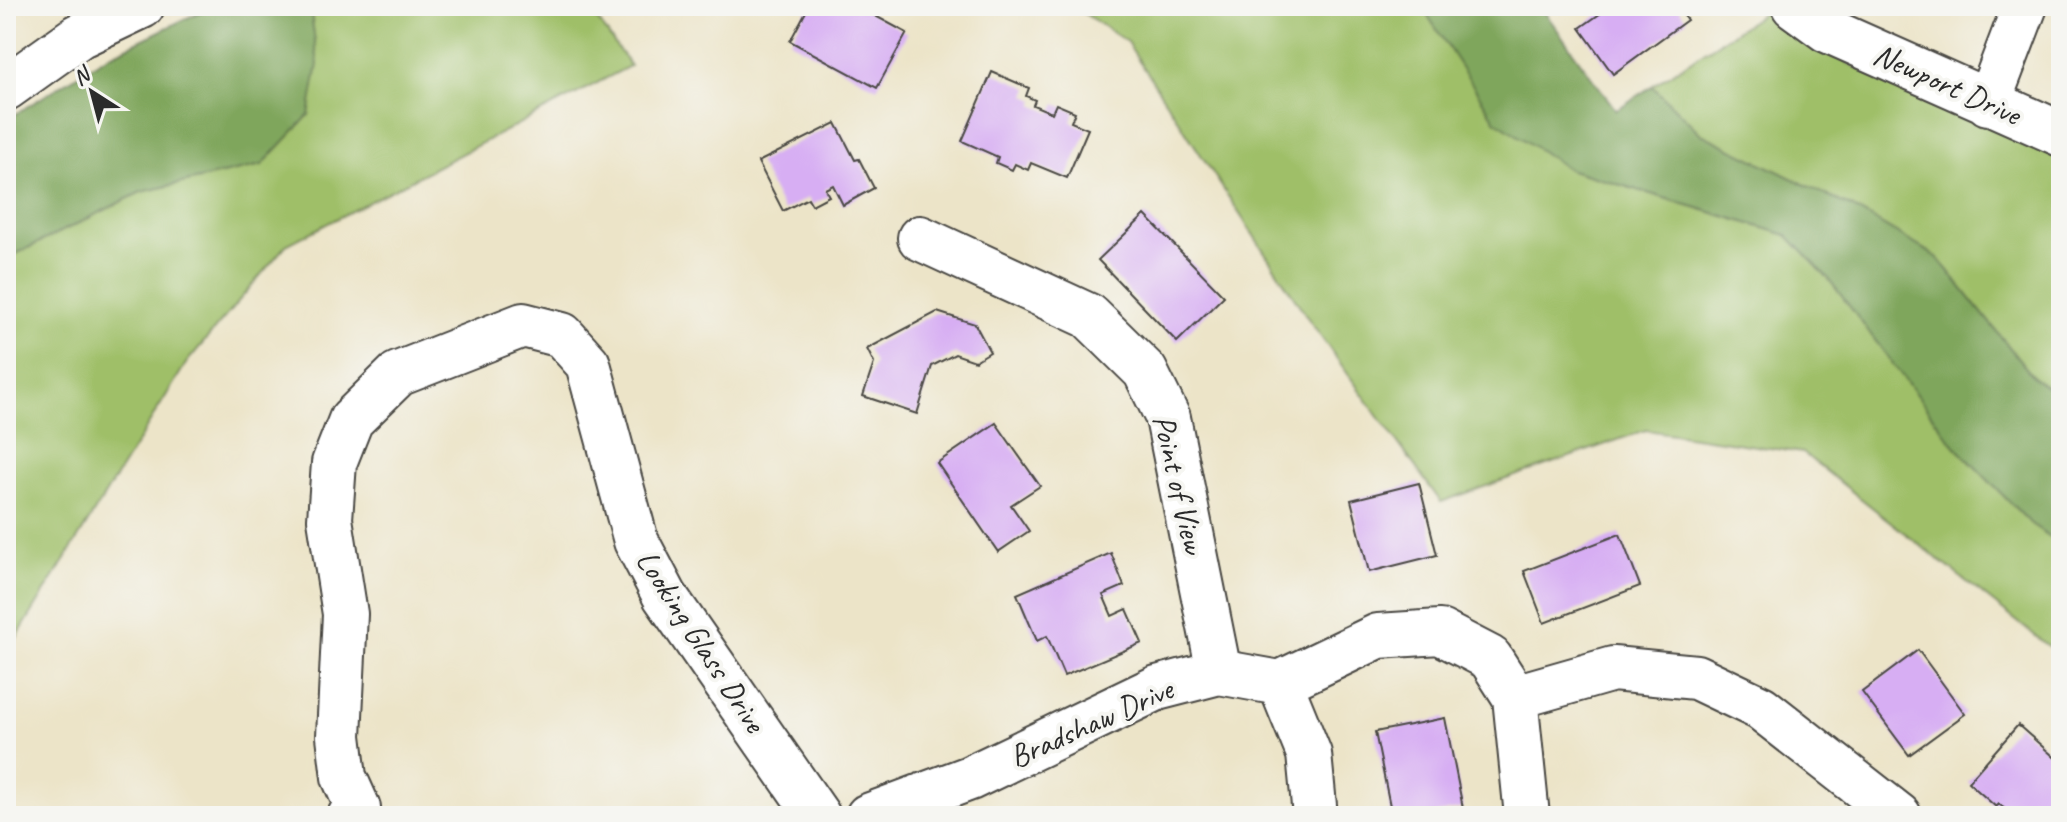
<svg xmlns="http://www.w3.org/2000/svg" width="2067" height="822" viewBox="0 0 2067 822" font-family="Caveat,sans-serif">
  <style>
    .green { fill: #9fbf67; stroke: #657549; stroke-width: 2 }
    .forest { fill: #7fa65c; stroke: #556844; stroke-width: 2 }
    .building { fill: #d7aef3 }
    .lines { fill: none; stroke-linecap: round; stroke-linejoin: round }
    .minor-casing { stroke: #484743; stroke-width: 48 }
    .minor { stroke: #fff; stroke-width: 44 }
    .labels { text-anchor: middle; dominant-baseline: central; stroke-width: 8; stroke-linejoin: round; paint-order: stroke }
    .street-label { font-size: 32px; fill: #2b2b2b; stroke: #f6f6f2 }
  </style>
  <rect width="100%" height="100%" fill="#f6f6f2"/>
  <filter id="ink" filterUnits="userSpaceOnUse"><feTurbulence type="fractalNoise" baseFrequency=".0125" numOctaves="2"/><feDisplacementMap in="SourceGraphic" scale="16" xChannelSelector="R" yChannelSelector="G"/><feConvolveMatrix kernelMatrix="1 2 1 2 8 2 1 2 1" color-interpolation-filters="sRGB"/></filter>
  <filter id="wash" filterUnits="userSpaceOnUse"><feTurbulence type="fractalNoise" baseFrequency=".006" numOctaves="4" result="noise"/><feDisplacementMap in="SourceGraphic" scale="32" xChannelSelector="R" yChannelSelector="G"/><feGaussianBlur stdDeviation="1.8" result="paint"/><feColorMatrix in="noise" values="0 0 0 0 0 0 0 0 0 0 0 0 0 0 0 0 0 1.4 0 .05"/><feComposite in="paint" operator="in"/></filter>
  <g filter="url(#wash)">
    <rect width="100%" height="100%" fill="#ece4c8"/>
    <path class="green" d="M310 6H588L630 66 286 245 187 362 12 645 6 634V259L141 192 262 165 318 64Z
      M1073 6H1417L1426 13 1568 169 1787 235 1828 278 1956 447 2031 524 2061 544V656L1803 453 1646 430 1441 502 1313 326 1127 42Z
      M1768 10 1856 68 2061 149V396L2034 378 1937 257 1853 208 1701 134 1652 86Z"/>
    <path class="forest" d="M212 6H310L318 64 309 115 262 165 141 192 6 259V120L108 56Z
      M1417 6H1540L1616 110 1652 86 1701 134 1853 208 1937 257 2034 378 2061 396V544L2031 524 1956 447 1828 278 1787 235 1568 169 1496 121 1426 13Z"/>
    <g id="blocks">
      <path class="building" d="M809 6H857L907 33 877 88 790 41Z
        M1611 6H1677L1687 20 1613 74 1580 28Z
        M992 72 1029 88 1026 96 1035 100 1033 105 1052 113 1056 104 1075 112 1071 122 1088 129 1067 178 1031 163 1028 170 1015 164 1012 170 996 163 998 157 962 141Z
        M836 123 855 160 859 159 874 188 843 205 833 185 825 189 829 196 812 205 808 198 783 211 758 162Z
        M1145 215 1224 296 1177 342 1098 260Z
        M937 312 975 324 990 352 975 361 955 354 932 366 917 414 863 396 874 363 867 349Z
        M996 423 1040 486 1011 505 1029 531 998 552 937 463Z
        M1419 483 1437 555 1369 572 1351 500Z
        M1620 534 1640 586 1544 623 1524 571Z
        M1111 553 1124 586 1103 595 1112 616 1127 609 1142 643 1064 676 1047 636 1037 641 1017 594Z
        M1918 650 1965 714 1909 755 1862 692Z
        M1445 718 1463 808 1424 816H1392L1375 732Z
        M2018 725 2061 763V805L2051 816H2013L1999 804 1996 807 1968 782Z"/>
    </g>
  </g>
  <g filter="url(#ink)">
    <use href="#blocks" fill-opacity="0" stroke="#484743" stroke-width="2"/>
    <g class="lines">
      <g class="minor-casing">
        <path id="minor" d="M1794 6 1827 30 2061 134
          M6 88 79 36 142 6
          M1988 103 2025 6
          M920 238 1089 316 1145 371 1168 418 1219 672
          M1280 683 1378 636 1440 632 1490 658 1515 697 1613 669 1696 677 1761 708 1899 816
          M1515 697 1527 816
          M350 816 358 808 344 777 339 736 345 614 330 519 334 463 351 420 398 374 523 325 562 335 588 364 636 541 665 596 818 816
          M868 816 970 778 1157 688 1219 672 1280 683 1309 754 1315 816"/>
      </g>
      <use href="#minor" class="minor"/>
    </g>
  </g>
  <g class="labels">
    <g class="street-label">
      <text transform="translate(1947 84) rotate(24)">Newport Drive</text>
      <text transform="translate(1179 484) rotate(77)">Point of View</text>
      <text transform="translate(701 641) rotate(57)">Looking Glass Drive</text>
      <text transform="translate(1091 723) rotate(-24)">Bradshaw Drive</text>
    </g>
  </g>
  <rect width="2067" height="822" fill="none" stroke="#f6f6f2" stroke-width="32"/>
  <g transform="translate(92 92) rotate(324)" stroke="#f6f6f2" stroke-width="6" paint-order="stroke">
  <path d="M0-6L14 30L0 20L-14 30Z" fill="#2b2b2b"/>
  <text y="-12" font-size="22" font-weight="bold" text-anchor="middle" fill="#2b2b2b">N</text>
  </g>
</svg>
